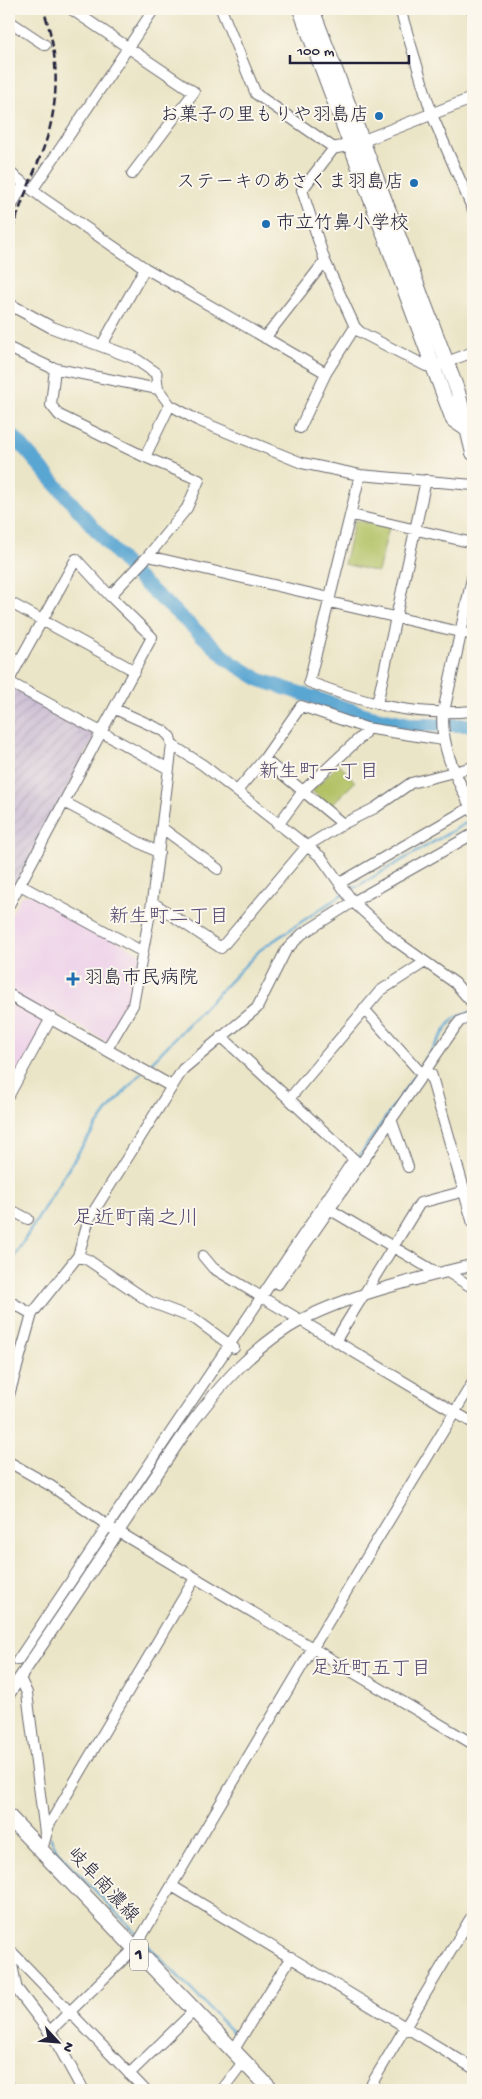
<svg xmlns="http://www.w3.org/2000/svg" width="482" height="2099" viewBox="0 0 482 2099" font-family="'Gochi Hand','Klee One',sans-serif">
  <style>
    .built { fill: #edd1e9 }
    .industrial { fill: url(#industrial-furrows) }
    .park { fill: #b1c164; stroke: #6a7250 }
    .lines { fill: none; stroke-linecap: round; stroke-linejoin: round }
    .stream { stroke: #5aa6d2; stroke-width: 2.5 }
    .river { stroke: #5aa6d2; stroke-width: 14 }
    .minor-casing { stroke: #68666c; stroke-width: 12 }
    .tertiary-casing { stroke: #68666c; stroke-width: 13 }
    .secondary-casing { stroke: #68666c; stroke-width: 16 }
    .primary-casing { stroke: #68666c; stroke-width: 17 }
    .minor { stroke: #fff; stroke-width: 10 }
    .tertiary { stroke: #fff; stroke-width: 11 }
    .secondary { stroke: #fff; stroke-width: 14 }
    .primary { stroke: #fff; stroke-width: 15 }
    .rail { stroke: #22223b; stroke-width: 2.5; stroke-dasharray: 8 4; stroke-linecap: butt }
    .poi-dot { fill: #1f6fb2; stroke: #fbf7ec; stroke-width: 2 }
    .labels { text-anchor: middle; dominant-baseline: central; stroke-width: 4; stroke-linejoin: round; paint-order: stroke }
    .shield { fill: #fbf7ec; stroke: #636270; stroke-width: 1 }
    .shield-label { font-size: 18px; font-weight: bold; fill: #22223b }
    .poi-label { font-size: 19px; fill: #22223b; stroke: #fbf7ec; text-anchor: end }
    .street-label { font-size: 19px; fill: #22223b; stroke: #fbf7ec }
    .neighbourhood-label { font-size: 20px; fill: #554a70; stroke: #fbf7ec }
    .quarter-label { font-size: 21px; fill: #554a70; stroke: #fbf7ec }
  </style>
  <defs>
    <pattern id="industrial-furrows" width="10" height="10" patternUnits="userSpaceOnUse" patternTransform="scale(1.25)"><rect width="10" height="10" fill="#ccbfd4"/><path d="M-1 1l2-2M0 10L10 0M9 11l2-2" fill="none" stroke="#afa4b7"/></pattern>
  </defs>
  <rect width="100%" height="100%" fill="#fbf7ec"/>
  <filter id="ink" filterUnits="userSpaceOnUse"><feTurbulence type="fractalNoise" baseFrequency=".02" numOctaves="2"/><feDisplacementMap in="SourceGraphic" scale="10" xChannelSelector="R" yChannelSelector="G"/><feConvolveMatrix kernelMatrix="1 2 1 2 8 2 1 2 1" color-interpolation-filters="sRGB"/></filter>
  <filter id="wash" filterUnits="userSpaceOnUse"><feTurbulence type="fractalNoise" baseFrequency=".0096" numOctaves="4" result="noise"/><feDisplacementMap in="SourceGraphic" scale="20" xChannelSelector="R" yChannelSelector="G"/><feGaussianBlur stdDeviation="1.12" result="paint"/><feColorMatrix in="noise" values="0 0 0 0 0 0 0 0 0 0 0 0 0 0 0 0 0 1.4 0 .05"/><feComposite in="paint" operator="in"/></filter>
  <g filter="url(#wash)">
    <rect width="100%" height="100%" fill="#ebe5c7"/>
    <path class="built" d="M31 894 141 954 132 1005 107 1042 53 1011 9 1091V918L21 896Z"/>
    <path class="industrial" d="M9 686 92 731 94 739 9 895Z"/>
    <path class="park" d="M355 520 389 527 378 572 344 564Z
      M339 764 355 782 330 806 312 791Z"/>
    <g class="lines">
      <path class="stream" d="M349 891 473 819
        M147 1067 260 950 344 893
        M420 1067 453 1019 473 1011
        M358 1158 417 1072
        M9 1265 83 1145 108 1110 141 1073
        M50 1837 57 1851 139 1936
        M143 1940 236 2036
        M9 2080 14 2090"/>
      <path class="river" d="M9 431 136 576 231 662 260 680 367 715 415 725H473"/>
    </g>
  </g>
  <g filter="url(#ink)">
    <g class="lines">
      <g class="minor-casing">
        <path id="minor" d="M71 9 194 92 132 174
          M221 9 256 94 334 148 302 190 325 261 355 327 360 332 426 366 434 367 473 352
          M400 9 432 115 473 210
          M472 9 473 12
          M9 21 45 45
          M9 172 44 199 145 268 326 373
          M33 189 154 9
          M9 211 24 183
          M265 338 325 261
          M102 345 145 268
          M9 348 52 368 158 389
          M55 368 51 405 59 415 145 457
          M156 373 158 389 170 405 197 420 302 463 360 475 473 485
          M300 428 326 373 355 327
          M360 475 309 682C365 703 413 717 473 711
          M352 515 473 543
          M148 556 330 598
          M110 596 148 556 187 508 199 480 145 457 170 405
          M9 602 135 671
          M329 602 473 635
          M9 680 76 559 110 596 152 637 9 905
          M9 682 169 769
          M377 704 426 480
          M115 709 164 731 170 737 172 745
          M264 759 343 824 375 808 411 783 473 767
          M237 791 264 759 301 706 366 728 443 740
          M64 802 159 853
          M278 825 303 791 364 734 366 728
          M162 828 218 869
          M340 883 471 807
          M20 885 143 952
          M152 902 221 948 307 846 343 824
          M364 1009 421 1073
          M221 1036 358 1163
          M107 1049 133 1005 152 902 172 745 203 765 321 857 353 902 396 941 455 983 473 1004
          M9 1095 51 1018
          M289 1099 380 991 425 962
          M391 1119 408 1167
          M9 1209 28 1219
          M329 1209 439 1274
          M78 1256 88 1260 150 1302 195 1319 234 1348
          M203 1256 213 1268 473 1423
          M446 1271 473 1288
          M278 1284 456 1026 460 1021 473 1016
          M9 1301 32 1314
          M336 1340 420 1203 465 1191
          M9 1395 32 1314 78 1256 89 1219 183 1069 257 1008 286 950 302 934 353 902 473 834
          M9 1462 51 1486 107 1525 473 1744
          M18 1660 354 1159
          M20 1678 27 1693 45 1833
          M42 1850 49 1825 195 1578
          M172 1886 473 2068
          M9 1949 145 2090
          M49 2032 134 1949 371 1550 473 1382
          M233 2051 291 1957
          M129 2074 194 2011
          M222 2090 243 2062
          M368 2090 473 1914"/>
      </g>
      <g class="tertiary-casing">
        <path id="tertiary" d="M334 148 352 145 473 98
          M9 304 51 327 134 358 156 373
          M473 576 443 714C440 749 458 780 473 811
          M9 995 171 1086
          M421 1073 431 1075 473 1222
          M9 1694 186 1431C218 1387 254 1345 303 1319 352 1294 420 1278 473 1265
          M9 1951 16 1988 55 2039 83 2090"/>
      </g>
      <g class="secondary-casing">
        <path id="secondary" d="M300 9 453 420 466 429
          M312 9 458 392 473 453"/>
      </g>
      <g class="primary-casing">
        <path id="primary" d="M9 1817 271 2090"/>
      </g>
      <use href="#minor" class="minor"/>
      <use href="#tertiary" class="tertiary"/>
      <use href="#secondary" class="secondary"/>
      <use href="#primary" class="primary"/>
      <path class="rail" d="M9 243C17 211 30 183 42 152 60 107 60 55 43 9"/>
    </g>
  </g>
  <g class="poi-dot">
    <circle cx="379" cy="116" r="5"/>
    <circle cx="414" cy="183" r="5"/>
    <circle cx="266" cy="224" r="5"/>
    <path d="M70.5 971.5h5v5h5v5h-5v5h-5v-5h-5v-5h5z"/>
  </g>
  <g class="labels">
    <rect class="shield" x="130" y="1939.5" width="18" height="31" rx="4"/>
    <g class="shield-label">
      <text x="139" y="1955">1</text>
    </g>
    <g class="poi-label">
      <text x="369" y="116">お菓子の里もりや羽島店</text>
      <text x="404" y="183">ステーキのあさくま羽島店</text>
      <text x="276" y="224" text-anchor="start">市立竹鼻小学校</text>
      <text x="84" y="979" text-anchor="start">羽島市民病院</text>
    </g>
    <g class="street-label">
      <text transform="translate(102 1886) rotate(47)">岐阜南濃線</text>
    </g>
    <g class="neighbourhood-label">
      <text x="319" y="773">新生町一丁目</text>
      <text x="169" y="918">新生町二丁目</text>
      <text x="371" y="1670">足近町五丁目</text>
    </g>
    <g class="quarter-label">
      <text x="136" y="1220">足近町南之川</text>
    </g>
  </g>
  <rect width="482" height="2099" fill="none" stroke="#fbf7ec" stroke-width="30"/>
  <g transform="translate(58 2042) rotate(116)" stroke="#fbf7ec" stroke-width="4" paint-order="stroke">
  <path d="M0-4L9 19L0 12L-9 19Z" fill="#22223b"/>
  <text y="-8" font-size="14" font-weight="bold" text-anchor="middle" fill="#22223b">N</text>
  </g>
  <path d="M290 55v8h119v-8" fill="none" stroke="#22223b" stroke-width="2.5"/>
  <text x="297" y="55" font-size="15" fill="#22223b" stroke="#fbf7ec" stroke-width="4" paint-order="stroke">100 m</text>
</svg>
